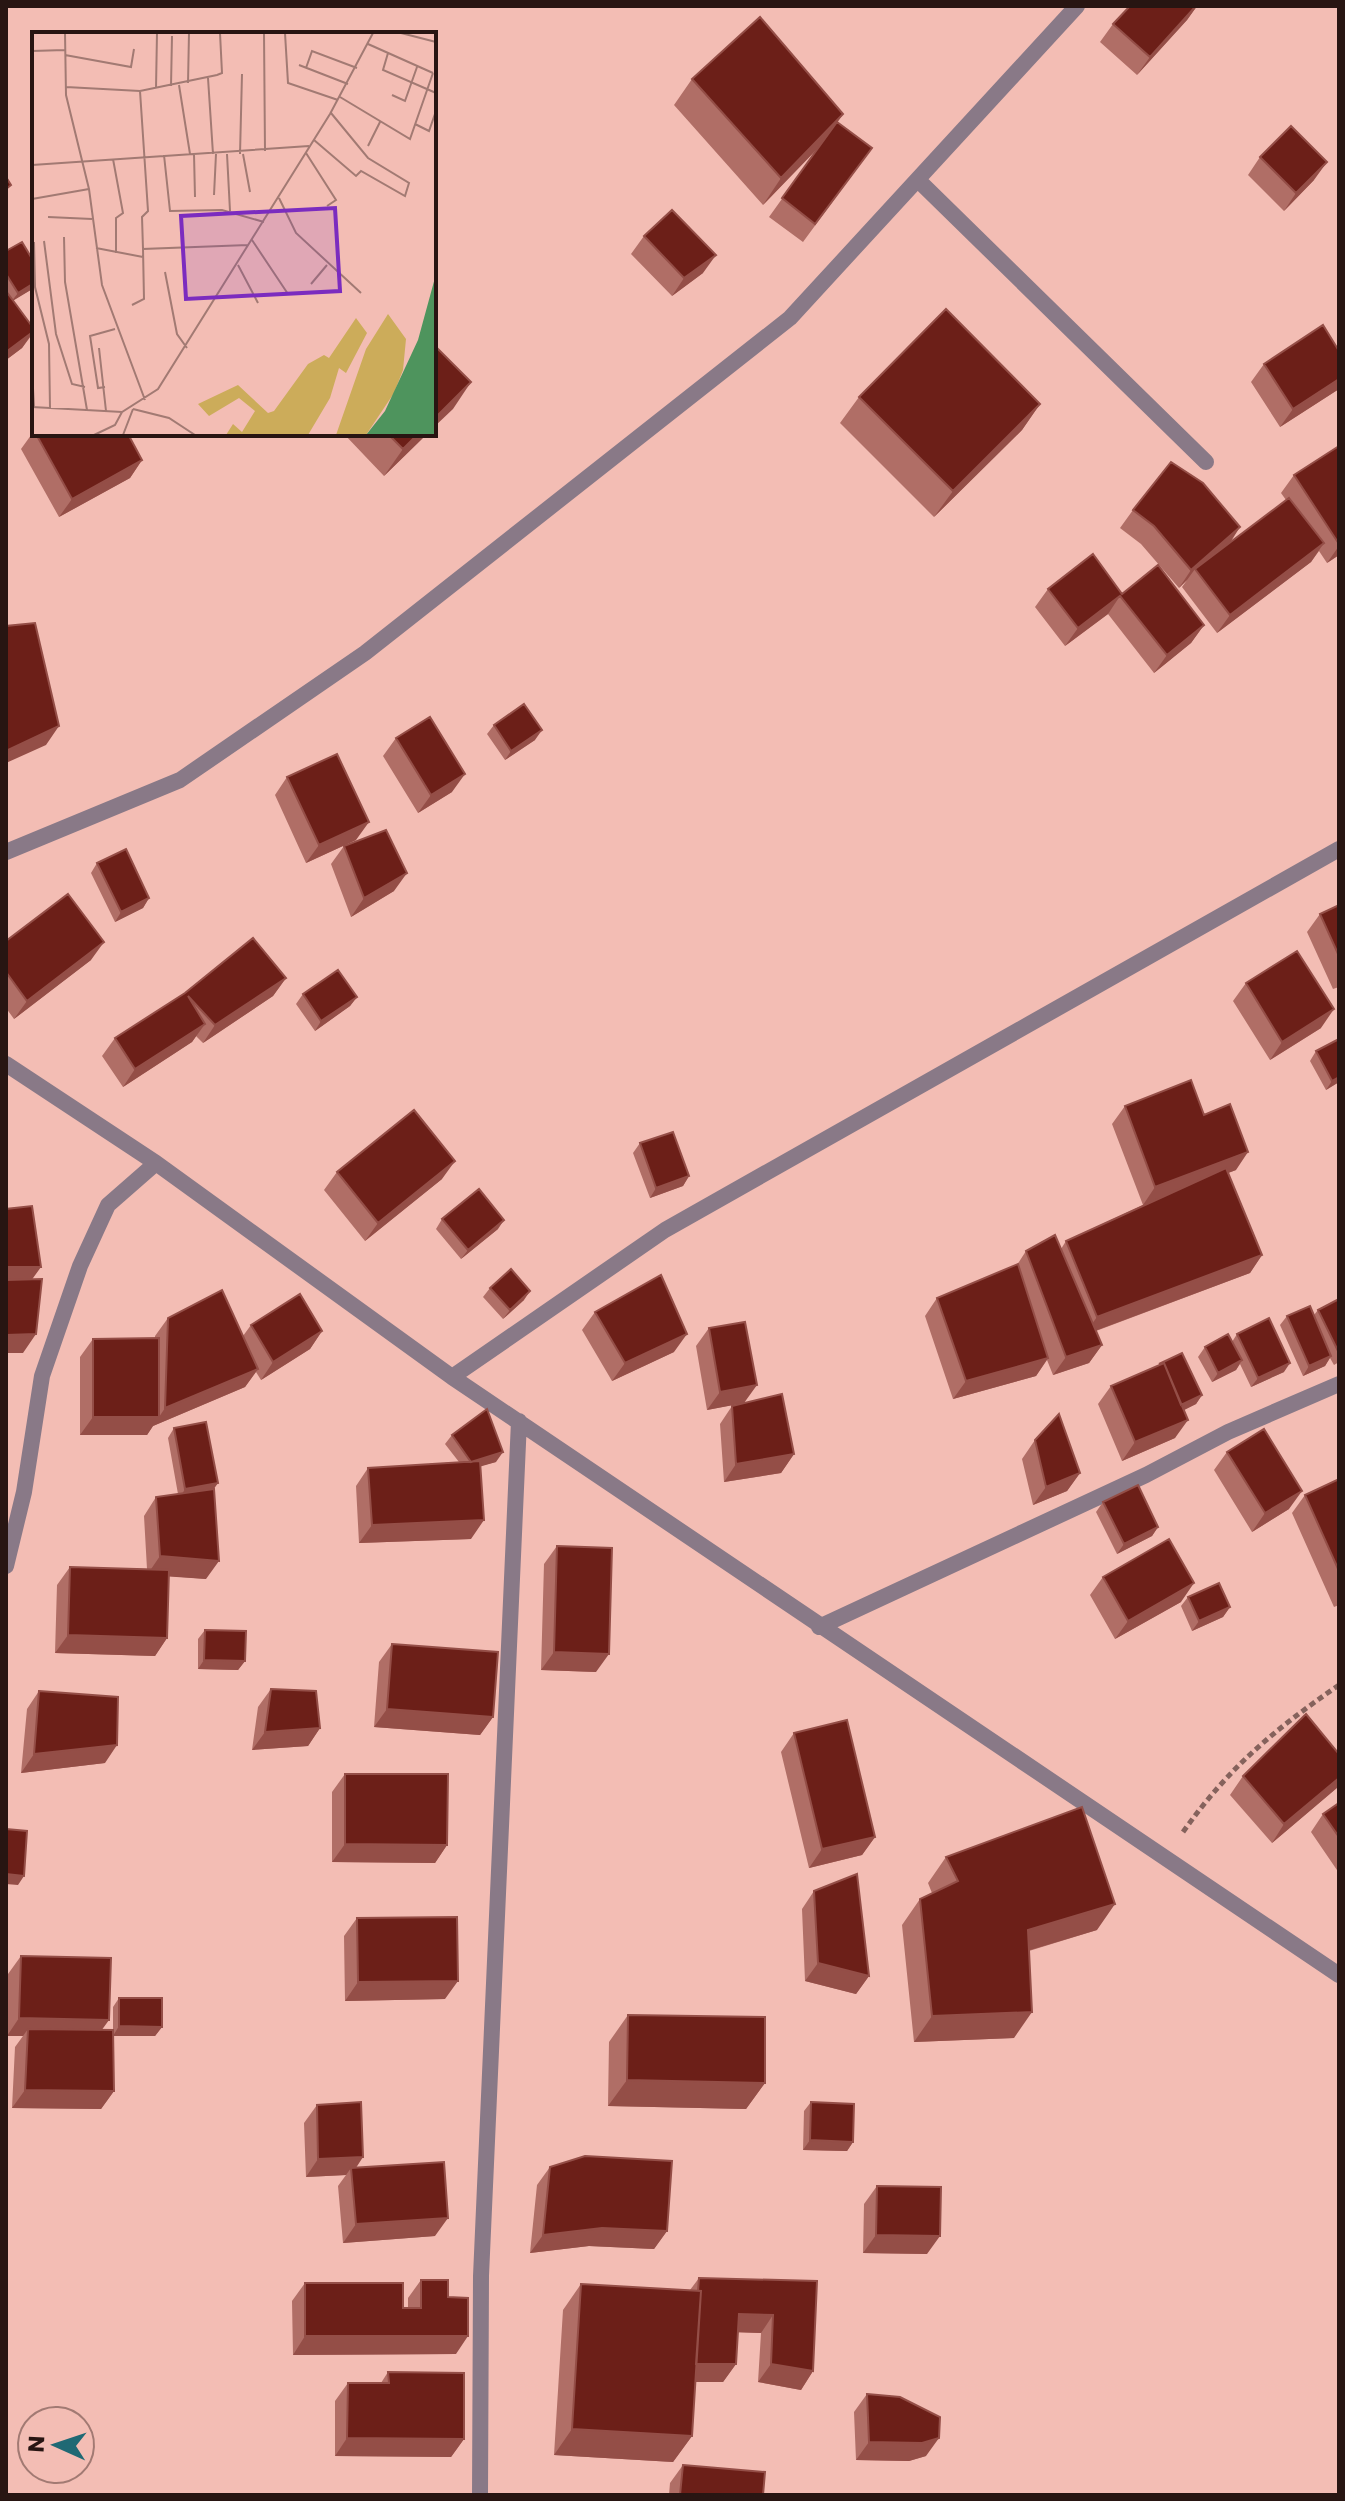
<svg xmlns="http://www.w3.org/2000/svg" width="1345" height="2501" viewBox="0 0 1345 2501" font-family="Poppins,sans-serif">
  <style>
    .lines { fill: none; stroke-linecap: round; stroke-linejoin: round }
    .path { stroke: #85625c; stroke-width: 5; stroke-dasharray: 6 4; stroke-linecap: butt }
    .street { stroke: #897987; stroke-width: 16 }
    .wall { fill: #b06e66 }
    .shaded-wall { fill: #944e47 }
    .building { fill: #6c1f18; stroke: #944e47; stroke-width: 2 }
    .inset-road { fill: none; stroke: #a27a73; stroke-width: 2 }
    .view { fill: #7b2cbf; fill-opacity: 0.15; stroke: #7b2cbf; stroke-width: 4 }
    .inset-edge { fill: none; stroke: #281512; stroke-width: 4 }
  </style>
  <rect width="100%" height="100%" fill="#f3bdb4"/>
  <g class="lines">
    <path class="path" d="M1183 1832C1229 1767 1274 1730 1339 1685"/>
    <path class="street" d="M918 180 1206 462
      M6 852 180 780 365 653 790 318 1077 6
      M6 1064 156 1163 452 1377 1339 1975
      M452 1377 665 1230 1339 849
      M6 1566 24 1492 42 1376 80 1266 108 1205 156 1163
      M819 1627 1146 1475 1228 1432 1339 1384
      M480 2495 481 2276 519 1421"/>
  </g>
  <path class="wall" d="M1197 6 1187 20 1137 75 1100 42 1113 24Z
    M692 79 837 122 872 148 803 242 769 217 822 143 763 205 674 105Z
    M1260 157 1314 180 1284 211 1248 175Z
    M644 236 703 273 672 296 631 254Z
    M6 251 34 288 13 300 34 329V332L22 348 6 360Z
    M1339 351V389L1280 427 1251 382 1264 364Z
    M859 397 1040 404 1022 430 934 517 840 423Z
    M34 431V434H128L142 460 130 478 59 517 21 449Z
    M344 434H427L384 476Z
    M1339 446V555L1327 563 1319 551 1311 562 1217 633 1182 587 1187 580 1179 588 1141 544 1120 528 1133 510 1229 543 1286 500 1281 493 1294 475Z
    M1048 589 1122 594 1204 625 1191 643 1154 673 1108 614 1065 646 1035 607Z
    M494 725 535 740 505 760 487 734Z
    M396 738 452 792 418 813 383 756Z
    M287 777 356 840 306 863 275 795Z
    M344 846 394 891 351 917 331 864Z
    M97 863 149 898 143 908 115 922 91 873Z
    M1339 905V987L1333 989 1307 932 1320 914Z
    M6 941 91 960 14 1019 6 1008Z
    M286 978 273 996 203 1043 196 1036 192 1042 123 1087 102 1056 115 1038 185 993Z
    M1246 983 1321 1028 1270 1060 1233 1001Z
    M303 994 357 997 350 1006 315 1031 296 1004Z
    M1339 1039V1082L1326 1090 1310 1061 1316 1051Z
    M1125 1106 1204 1115 1236 1170 1228 1173 1262 1255 1250 1273 1096 1331 1102 1345 1089 1363 1053 1375 1047 1360 1036 1376 953 1399 925 1316 937 1298 1017 1265 1026 1251 1061 1249 1066 1241 1143 1205 1112 1124Z
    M640 1143 689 1176 683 1186 650 1198 633 1153Z
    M337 1172 442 1179 365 1241 324 1190Z
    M442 1219 498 1229 461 1259 436 1229Z
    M490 1288 524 1300 503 1319 483 1297Z
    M1339 1299V1362L1334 1365 1330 1358 1325 1366 1303 1376 1280 1325 1287 1316 1314 1315 1318 1310Z
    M595 1312 674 1352 612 1381 582 1330Z
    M168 1318 243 1336 251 1325 322 1331 310 1349 261 1380 256 1372 245 1387 153 1426 147 1435H80V1357L93 1339 155 1338V1336Z
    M709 1328 744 1403 794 1454 781 1473 724 1482 720 1424 732 1406 738 1404 707 1410 696 1346Z
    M1237 1334 1284 1372 1251 1387 1240 1364 1236 1370 1212 1382 1198 1357 1205 1347 1232 1342Z
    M1111 1386 1202 1395 1196 1404 1184 1410 1175 1438 1122 1461 1098 1404Z
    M174 1428 213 1489 206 1579 169 1576 167 1638 155 1656 55 1653 57 1585 70 1567 147 1569 144 1516 156 1497 178 1494 168 1438Z
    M452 1435 496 1462 480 1466 471 1539 359 1543 356 1486 368 1468 459 1462 445 1444Z
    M1035 1440 1080 1473 1067 1491 1033 1505 1022 1459Z
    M1227 1452 1289 1509 1252 1532 1214 1470Z
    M1339 1479V1605L1334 1607 1292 1513 1305 1495Z
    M1103 1502 1158 1527 1152 1536 1117 1554 1096 1512Z
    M557 1546 596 1672 541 1670 544 1564Z
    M1103 1577 1181 1602 1115 1639 1090 1595Z
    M1188 1597 1230 1607 1223 1617 1192 1631 1181 1606Z
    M205 1630 245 1661 238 1670 198 1669V1639Z
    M392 1644 493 1717 480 1735 374 1727 379 1662Z
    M271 1689 320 1728 308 1746 252 1750 258 1707Z
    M39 1691 105 1763 21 1773 27 1709Z
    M794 1733 875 1837 862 1855 809 1868 781 1752Z
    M1339 1754V1785L1338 1787 1272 1843 1230 1795 1243 1776Z
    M345 1774 447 1845 435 1863 332 1862V1792Z
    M1339 1803V1873L1311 1832 1323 1814Z
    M946 1857 1097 1930 1029 1951 1014 2038 914 2042 902 1925 920 1899 932 1893 928 1883Z
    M814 1891 869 1976 856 1994 805 1981 802 1909Z
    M357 1918 445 1999 345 2001 344 1936Z
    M21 1956 101 2030 114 2091 101 2109 12 2108 15 2047 23 2036H7L8 1974Z
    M119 1998 162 2027 155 2036H113V2007Z
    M628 2015 765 2083 746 2109 608 2106 609 2042Z
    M811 2102 853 2142 847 2151 803 2150 804 2111Z
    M317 2105 356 2168 435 2236 343 2243 338 2186 346 2175 306 2177 304 2123Z
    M550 2167 667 2231 654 2249 589 2246 530 2253 537 2185Z
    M877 2186 927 2254 863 2253 864 2204Z
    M699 2278 817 2281 813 2371 801 2390 758 2382 761 2333 738 2332 736 2364 723 2382H695L692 2436 673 2462 554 2455 563 2310 581 2284 690 2290Z
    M421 2280 448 2297 456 2354 293 2355 292 2301 305 2283 403 2308H408V2298Z
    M388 2372 464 2439 451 2457 335 2456V2401L348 2383H381Z
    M867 2394 926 2456 909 2461 856 2460 854 2412Z
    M683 2465 763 2495H669L670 2483Z"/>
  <path class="shaded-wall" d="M1197 6 1187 20 1137 75 1150 57Z
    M843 114 825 141 763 205 781 178Z
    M1327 162 1314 180 1284 211 1296 193Z
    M716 255 703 273 672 296 684 278Z
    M34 283V288L11 302 18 293Z
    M34 331 22 348 6 360V352Z
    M1339 379V389L1280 427 1293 409Z
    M471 382 453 409 434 427V419Z
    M1040 404 1022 430 934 517 953 491Z
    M418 434H427L384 476 403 449Z
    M142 460 130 478 59 517 72 499Z
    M1240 527 1228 546 1195 569 1187 580 1179 588 1191 570Z
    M1324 543 1311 562 1217 633 1230 615Z
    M1339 546V555L1327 563Z
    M1120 596 1108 614 1065 646 1078 628Z
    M1204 625 1191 643 1154 673 1167 655Z
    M59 726 46 745 6 763V751Z
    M542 730 535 740 505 760 511 751Z
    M465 774 452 792 418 813 431 795Z
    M369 822 356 840 306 863 319 845Z
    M407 873 394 891 351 917 364 898Z
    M149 898 143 908 115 922 121 912Z
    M104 942 91 960 14 1019 27 1001Z
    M286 978 273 996 203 1043 215 1025Z
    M357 997 350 1006 315 1031 321 1021Z
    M1334 1009 1321 1028 1270 1060 1282 1042Z
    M205 1024 192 1042 123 1087 135 1069Z
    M1339 1077V1082L1326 1090 1332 1081Z
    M1248 1152 1236 1170 1143 1205 1155 1187Z
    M455 1161 442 1179 365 1241 378 1223Z
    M689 1176 683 1186 650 1198 656 1188Z
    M504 1220 498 1229 461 1259 468 1250Z
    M1262 1255 1250 1273 1084 1335 1097 1317Z
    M6 1267H41L28 1285 6 1286Z
    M530 1291 524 1300 503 1319 510 1310Z
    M322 1331 310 1349 261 1380 273 1362Z
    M36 1334 23 1353H6V1335Z
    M687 1334 674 1352 612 1381 625 1363Z
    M1102 1345 1089 1363 1053 1375 1066 1357Z
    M1331 1356 1325 1366 1303 1376 1309 1366Z
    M1048 1358 1036 1376 953 1399 966 1381Z
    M1242 1360 1236 1370 1212 1382 1218 1373Z
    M1290 1363 1284 1372 1251 1387 1258 1378Z
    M258 1369 245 1387 153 1426 147 1435H80L93 1417H159L165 1408Z
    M757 1385 744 1403 707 1410 720 1392Z
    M1202 1395 1196 1404 1172 1416 1178 1407Z
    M1188 1420 1175 1438 1122 1461 1135 1442Z
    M503 1452 496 1462 465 1471 471 1462Z
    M794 1454 781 1473 724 1482 736 1464Z
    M1080 1473 1067 1491 1033 1505 1046 1487Z
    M218 1483 211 1493 179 1499 185 1489Z
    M1302 1491 1289 1509 1252 1532 1265 1513Z
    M484 1520 471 1539 359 1543 372 1525Z
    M1158 1527 1152 1536 1117 1554 1124 1544Z
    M160 1556 219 1561 206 1579 147 1575Z
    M1194 1583 1181 1602 1115 1639 1128 1621Z
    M1230 1607 1223 1617 1192 1631 1199 1621Z
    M68 1635 167 1638 155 1656 55 1653Z
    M554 1652 609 1654 596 1672 541 1670Z
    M204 1660 245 1661 238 1670 198 1669Z
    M387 1709 493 1717 480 1735 374 1727Z
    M320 1728 308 1746 252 1750 265 1732Z
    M117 1745 105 1763 21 1773 34 1754Z
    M1339 1778 1338 1787 1272 1843 1284 1824Z
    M875 1837 862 1855 809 1868 822 1849Z
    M345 1844 447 1845 435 1863 332 1862Z
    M6 1874 24 1876 18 1885 6 1884Z
    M1115 1904 1097 1930 1010 1956 1028 1930Z
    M818 1963 869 1976 856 1994 805 1981Z
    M458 1981 445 1999 345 2001 358 1982Z
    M1032 2012 1014 2038 914 2042 932 2016Z
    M19 2018 109 2020 96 2038 28 2029 23 2036H7Z
    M119 2026 162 2027 155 2036H113Z
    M627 2080 765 2083 746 2109 608 2106Z
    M25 2090 114 2091 101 2109 12 2108Z
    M810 2140 853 2142 847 2151 803 2150Z
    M363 2157 352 2174 351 2168 346 2175 306 2177 318 2159Z
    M448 2218 435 2236 343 2243 356 2224Z
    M602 2228 667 2231 654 2249 589 2246 530 2253 543 2235Z
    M876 2235 940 2236 927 2254 863 2253Z
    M739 2314 773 2315 761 2333 727 2332Z
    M305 2336H468L456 2354 293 2355Z
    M693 2364H736L723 2382H680Z
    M771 2364 813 2371 801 2390 758 2382Z
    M572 2429 692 2436 673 2462 554 2455Z
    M347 2438 464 2439 451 2457 335 2456Z
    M939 2438 926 2456 909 2461 856 2460 869 2442Z"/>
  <path class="building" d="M1130 6H1196L1150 57 1113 24Z
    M760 17 843 114 781 178 692 79Z
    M837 122 872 148 815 224 782 198Z
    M1291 126 1327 162 1296 193 1260 157Z
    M6 177 11 185 6 189Z
    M672 210 716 255 684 278 644 236Z
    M22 242 34 262V283L18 293 6 274V251Z
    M6 291 34 329V331L6 352Z
    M946 309 1040 404 953 491 859 397Z
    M1323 325 1339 351V379L1293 409 1264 364Z
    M434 345 471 382 434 419Z
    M36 434H128L142 460 72 499Z
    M388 434H418L403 449Z
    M1339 446V544L1294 475Z
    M1171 462 1203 483 1240 527 1191 570 1154 526 1133 510Z
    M1289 498 1324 543 1230 615 1195 569Z
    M1093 554 1122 594 1158 565 1204 625 1167 655 1120 596 1078 628 1048 589Z
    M35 623 59 726 6 751V626Z
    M524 704 542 730 511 751 494 725Z
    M430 717 465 774 431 795 396 738Z
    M337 754 369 822 319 845 287 777Z
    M386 830 407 873 364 898 344 846Z
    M126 849 149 898 121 912 97 863Z
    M68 894 104 942 27 1001 6 972V941Z
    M1339 905V956L1320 914Z
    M253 938 286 978 215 1025 188 996 205 1024 135 1069 115 1038 185 993Z
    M1297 951 1334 1009 1282 1042 1246 983Z
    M338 970 357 997 321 1021 303 994Z
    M1339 1039V1077L1332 1081 1316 1051Z
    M1191 1080 1204 1115 1230 1104 1248 1152 1155 1187 1125 1106Z
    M414 1110 455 1161 378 1223 337 1172Z
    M673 1132 689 1176 656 1188 640 1143Z
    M1226 1168 1262 1255 1097 1317 1066 1241Z
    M479 1189 504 1220 468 1250 442 1219Z
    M32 1206 41 1267H6V1209Z
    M1055 1235 1102 1345 1066 1357 1026 1251Z
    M1018 1264 1048 1358 966 1381 937 1298Z
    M511 1269 530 1291 510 1310 490 1288Z
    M661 1275 687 1334 625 1363 595 1312Z
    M42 1279 36 1334 6 1335V1280Z
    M222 1290 258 1369 165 1408 168 1318Z
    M300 1294 322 1331 273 1362 251 1325Z
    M1339 1299V1353L1318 1310Z
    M1310 1306 1331 1356 1309 1366 1287 1316Z
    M1269 1318 1290 1363 1258 1378 1237 1334Z
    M745 1322 757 1385 720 1392 709 1328Z
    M1228 1334 1242 1360 1218 1373 1205 1347Z
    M159 1338V1417H93V1339Z
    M1182 1353 1202 1395 1181 1405 1164 1363 1159 1364Z
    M1164 1363 1188 1420 1135 1442 1111 1386Z
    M782 1394 794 1454 736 1464 732 1406Z
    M487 1409 503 1452 471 1462 452 1435Z
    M1059 1414 1080 1473 1046 1487 1035 1440Z
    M206 1422 218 1483 185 1489 174 1428Z
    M1264 1429 1302 1491 1265 1513 1227 1452Z
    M480 1461 484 1520 372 1525 368 1468Z
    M1339 1479V1571L1305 1495Z
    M1138 1485 1158 1527 1124 1544 1103 1502Z
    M214 1489 219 1561 160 1556 156 1497Z
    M1169 1539 1194 1583 1128 1621 1103 1577Z
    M557 1546 612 1548 609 1654 554 1652Z
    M70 1567 169 1570 167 1638 68 1635Z
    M1219 1583 1230 1607 1199 1621 1188 1597Z
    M205 1630 246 1631 245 1661 204 1660Z
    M392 1644 498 1652 493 1717 387 1709Z
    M271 1689 316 1691 320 1728 265 1732Z
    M39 1691 118 1697 117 1745 34 1754Z
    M1306 1714 1339 1754V1778L1284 1824 1243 1776Z
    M847 1720 875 1837 822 1849 794 1733Z
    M345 1774H448L447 1845 345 1844Z
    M1339 1803V1837L1323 1814Z
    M1082 1807 1115 1904 1028 1930 1032 2012 932 2016 920 1899 958 1881 946 1857Z
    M6 1829 27 1831 24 1876 6 1874Z
    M857 1874 869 1976 818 1963 814 1891Z
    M457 1917 458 1981 358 1982 357 1918Z
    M21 1956 111 1958 109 2020 19 2018Z
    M119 1998H162V2027L119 2026Z
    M628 2015 765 2017V2083L627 2080Z
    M28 2029 113 2030 114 2091 25 2090Z
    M361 2102 363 2157 318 2159 317 2105Z
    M811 2102 854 2104 853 2142 810 2140Z
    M585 2156 672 2161 667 2231 602 2228 543 2235 550 2167Z
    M444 2162 448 2218 356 2224 351 2168Z
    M877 2186 941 2187 940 2236 876 2235Z
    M699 2278 817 2281 813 2371 771 2364 773 2315 739 2314 736 2364H696L701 2291H698Z
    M421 2280H448V2297L468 2298V2336H305V2283H403V2308H421Z
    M581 2284 701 2291 692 2436 572 2429Z
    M388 2372 464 2373V2439L347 2438 348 2383H389Z
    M867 2394 900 2397 940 2417 939 2438 922 2443 869 2442Z
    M683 2465 765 2472 763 2495H680Z"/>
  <g transform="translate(32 32)">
    <rect width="404" height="404" fill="#f3bdb4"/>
    <path d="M356 282 374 307 371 338 362 361 334 403H304L334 317ZM324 286 335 301 314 341 307 336 298 366 276 403H194L201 392 210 400 223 379 207 366 177 384 166 372 206 353 236 381 242 379 276 332 292 323 297 326Z" fill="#ccac5a"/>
    <path d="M404 242V403H334L353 379 386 308Z" fill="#4e945d"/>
    <path class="inset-road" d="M33 1 34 63 57 157 70 253 113 368M232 1 233 119M253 1 256 51 306 68M369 1 404 10M336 12 401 41M0 19 33 18M356 21 351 38 404 61M33 23 99 35 102 17M267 33 316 52M274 36 280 19 325 36M176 46 181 122M156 51 157 1M147 53 158 122M139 54 140 4M34 55 108 59 185 43 190 41 188 1M124 56 125 1M108 59 116 179 110 185 111 217M360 63 373 69 385 35M308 65 378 107 401 41M383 92 397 99 404 79M282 108 324 144 329 139 373 164 377 151 336 126 299 81M336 114 348 90M274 121 304 168 295 174M162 122 163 165M195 122 198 179M208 122 210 42M211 122 218 160M132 123 138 179 190 178 232 190M81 127 91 181 84 186V221M0 133 277 114M182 163 184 122M247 166 264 201 329 261M0 167 57 157M16 185 60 187M32 205 33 250 55 378M220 208 256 262M12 209 24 302 40 352 53 355M2 210 3 255 17 312 18 376M64 216 111 225M206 233 226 271M133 240 145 302 155 316M279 252 295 233M100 273 112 267 111 217 216 213M67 316 74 379M0 338 2 375M73 355 66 356 58 304 83 297M0 375 90 380 126 357 298 82 341 1M101 377 137 386 163 403M62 403 83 393 90 380M91 403 101 377"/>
    <path class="view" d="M303 176 308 259 154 267 149 184Z"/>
    <rect width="404" height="404" class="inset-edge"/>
  </g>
  <rect width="1345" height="2501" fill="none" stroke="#281512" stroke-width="16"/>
  <g transform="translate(56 2445) rotate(273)"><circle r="38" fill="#f3bdb4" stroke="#a27a73" stroke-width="2"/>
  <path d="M0-6L14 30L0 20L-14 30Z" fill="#1f6974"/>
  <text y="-12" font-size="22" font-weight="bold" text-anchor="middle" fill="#281512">N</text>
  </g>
</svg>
